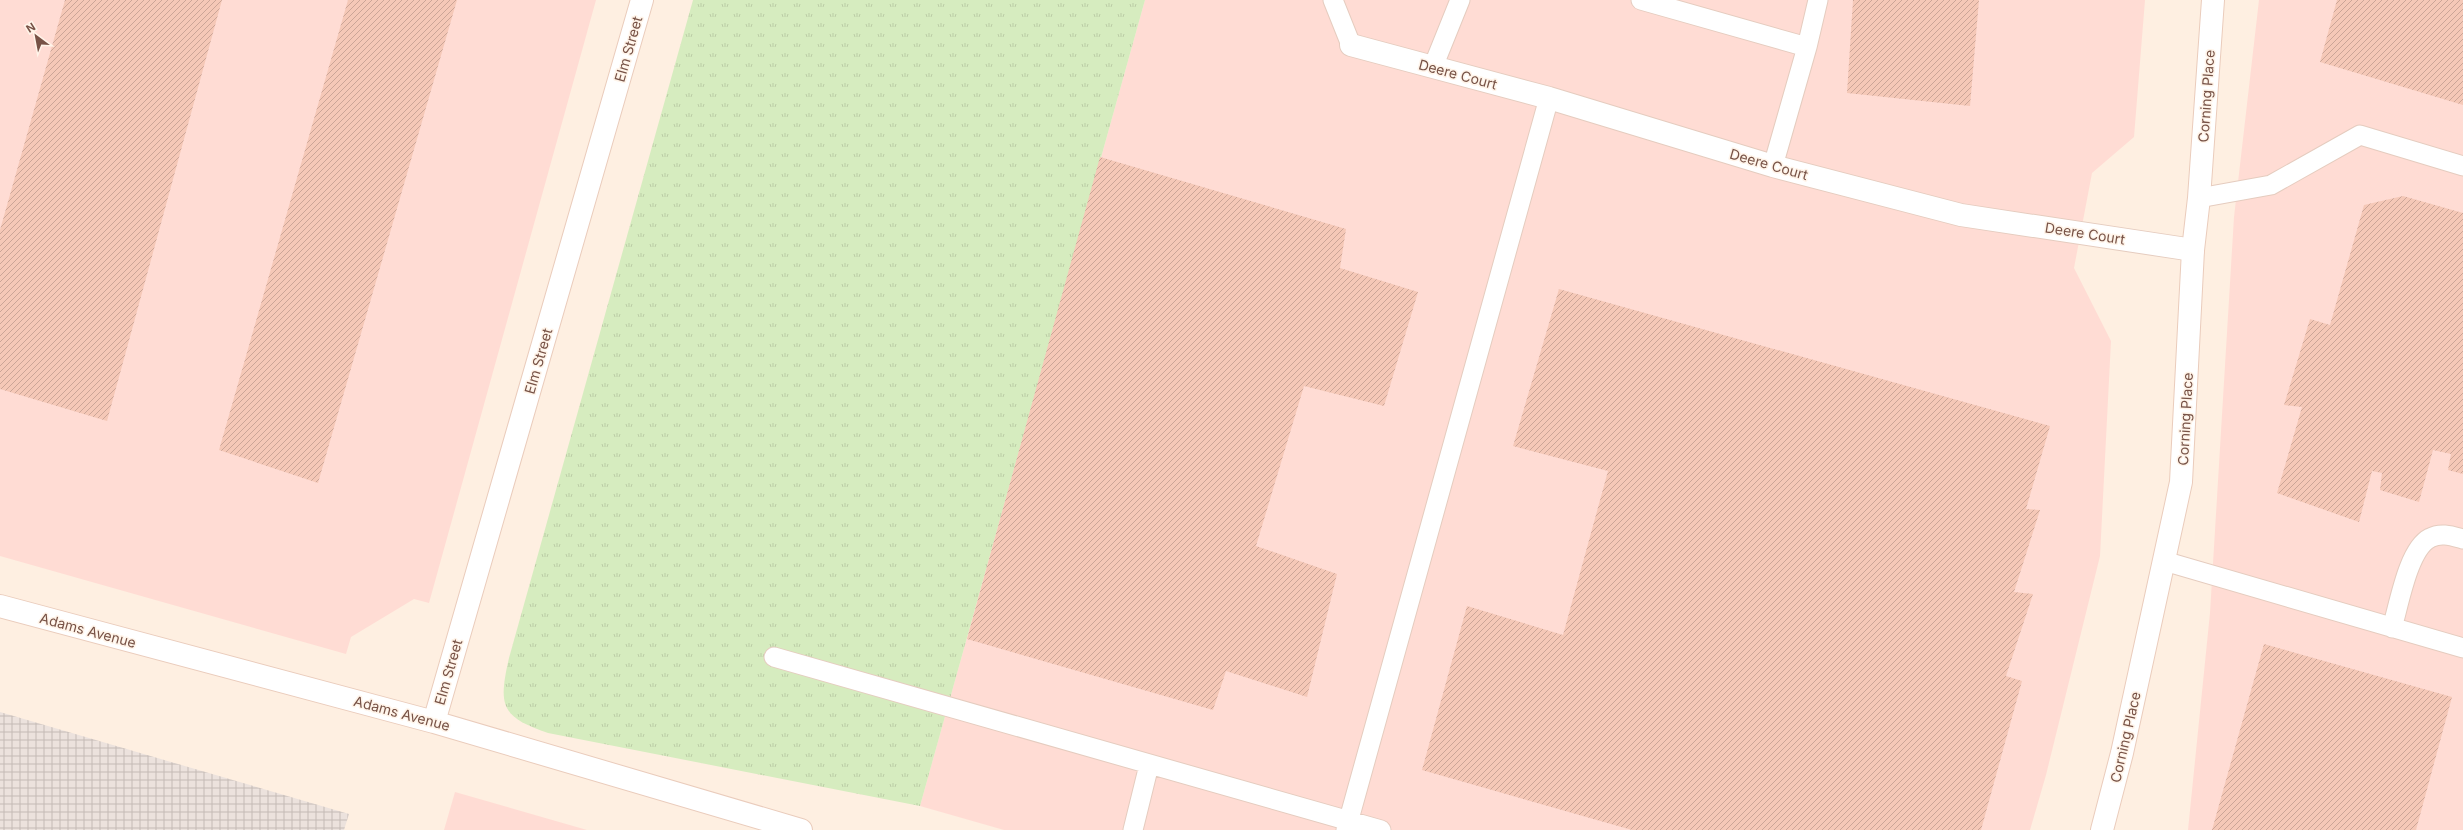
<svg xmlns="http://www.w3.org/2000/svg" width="2463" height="830" viewBox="0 0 2463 830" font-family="Inter,sans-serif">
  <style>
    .commercial { fill: #ffdcd4 }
    .industrial { fill: url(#industrial-grid) }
    .grass { fill: url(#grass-tufts) }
    .building { fill: url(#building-hatch) }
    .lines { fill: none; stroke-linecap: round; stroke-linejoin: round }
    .lane-casing { stroke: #e5ccbf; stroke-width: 21 }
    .street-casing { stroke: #e5ccbf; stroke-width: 24 }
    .secondary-casing { stroke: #eaccbc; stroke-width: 24 }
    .lane { stroke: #fff; stroke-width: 19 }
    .street { stroke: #fff; stroke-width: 22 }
    .secondary { stroke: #fff; stroke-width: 22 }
    .labels { text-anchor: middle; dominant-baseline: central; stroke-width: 3; stroke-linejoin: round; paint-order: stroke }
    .street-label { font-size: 14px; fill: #775246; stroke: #fff4e9 }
  </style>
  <defs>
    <pattern id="industrial-grid" width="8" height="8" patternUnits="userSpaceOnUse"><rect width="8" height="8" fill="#ece2dd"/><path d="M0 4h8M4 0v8" fill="none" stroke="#c4bab5"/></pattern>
    <pattern id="grass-tufts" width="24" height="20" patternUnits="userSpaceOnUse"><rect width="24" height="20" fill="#d6ecbf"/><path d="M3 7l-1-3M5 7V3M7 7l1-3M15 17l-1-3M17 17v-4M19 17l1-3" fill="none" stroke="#bbcca6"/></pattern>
    <pattern id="building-hatch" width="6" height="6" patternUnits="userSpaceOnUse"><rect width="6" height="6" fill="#f5c8b7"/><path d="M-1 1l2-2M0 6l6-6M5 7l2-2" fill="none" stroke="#cba597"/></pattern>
  </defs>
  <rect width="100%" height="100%" fill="#feefe1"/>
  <path class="commercial" d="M0 0H596L429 603 414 599 351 637 346 654 0 556Z
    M1145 0H2145L2134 137 2092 173 2074 268 2111 341 2100 556 2046 775 2030 830H1004L920 806Z
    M2259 0H2463V830H2188L2210 613 2234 217Z
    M455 792 587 830H444Z"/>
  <path class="industrial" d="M0 712 349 814 344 830H0Z"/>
  <path class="grass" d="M693 0H1145L920 806 548 733C501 717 498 706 509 658Z"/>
  <path class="building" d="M65 0H222L107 421 0 389V230Z
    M348 0H457L318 483 219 450Z
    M1853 0H1979L1970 106 1847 93Z
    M2337 0H2463V105L2320 62Z
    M1100 157 1346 229 1340 268 1418 292 1384 406 1304 386 1256 546 1337 574 1307 697 1226 671 1213 710 967 639Z
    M2403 196 2463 213V474L2448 470 2451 454 2433 450 2419 502 2380 490 2382 473 2372 471 2359 522 2277 493 2302 407 2284 405 2310 319 2330 325 2364 205Z
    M1559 289 2050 426 2026 509 2040 510 2014 592 2033 594 2006 676 2022 681 1981 830H1632L1422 770 1467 606 1563 635 1608 471 1513 446Z
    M2264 644 2452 697 2416 830H2212Z"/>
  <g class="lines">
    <g class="lane-casing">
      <path id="lane" d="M1333 0 1351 45
        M1641 0 1807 47
        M1433 67 1460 0
        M1773 166 1807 47 1818 0
        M2199 198 2271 185 2360 135 2463 166
        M2164 561 2463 648
        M2392 628C2399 605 2408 549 2430 538 2441 532 2452 536 2463 539
        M774 657 1381 830
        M1133 830 1149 765
        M1346 830 1549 98"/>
    </g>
    <g class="street-casing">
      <path id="street" d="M1351 45 1549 98 1773 166 1961 215 2193 250"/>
    </g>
    <g class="secondary-casing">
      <path id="secondary" d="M0 606 434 722 801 830
        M434 722 642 0
        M2102 830 2122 753 2181 482 2193 250 2199 198 2213 0"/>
    </g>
    <use href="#lane" class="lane"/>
    <use href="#street" class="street"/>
    <use href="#secondary" class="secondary"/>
  </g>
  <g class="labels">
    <g class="street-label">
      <text transform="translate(628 49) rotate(-74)">Elm Street</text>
      <text transform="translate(1458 74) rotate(15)">Deere Court</text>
      <text transform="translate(2206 96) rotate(-86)">Corning Place</text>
      <text transform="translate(1769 164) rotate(16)">Deere Court</text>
      <text transform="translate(2085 233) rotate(9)">Deere Court</text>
      <text transform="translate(538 361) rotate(-74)">Elm Street</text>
      <text transform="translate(2185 419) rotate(-87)">Corning Place</text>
      <text transform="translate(88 630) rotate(15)">Adams Avenue</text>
      <text transform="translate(448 672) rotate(-74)">Elm Street</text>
      <text transform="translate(402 713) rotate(15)">Adams Avenue</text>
      <text transform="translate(2125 737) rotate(-77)">Corning Place</text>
    </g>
  </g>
  <g transform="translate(36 36) rotate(328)" stroke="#fff4e9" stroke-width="3" paint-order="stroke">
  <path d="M0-3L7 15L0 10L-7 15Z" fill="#775246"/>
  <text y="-6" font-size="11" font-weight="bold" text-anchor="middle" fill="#775246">N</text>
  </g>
</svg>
